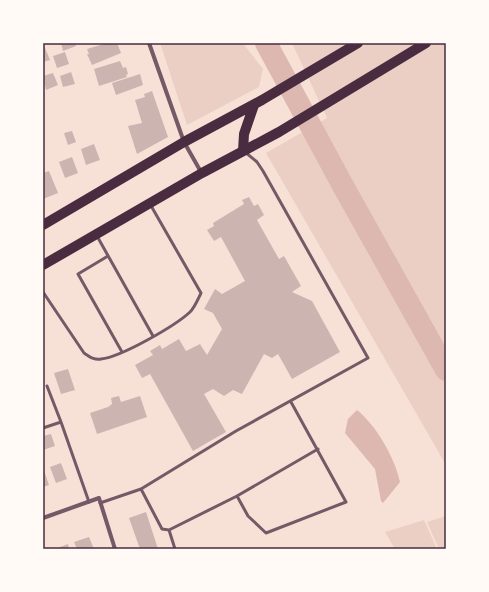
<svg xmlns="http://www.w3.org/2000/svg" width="489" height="592" viewBox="0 0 489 592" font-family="Cabin,sans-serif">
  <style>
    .green { fill: #ebcfc5 }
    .water { fill: #dcb8b0 }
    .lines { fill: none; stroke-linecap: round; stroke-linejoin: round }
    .river { stroke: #dcb8b0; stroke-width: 22 }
    .building { fill: #ccb4b1 }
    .service { stroke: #755966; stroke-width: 3 }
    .minor { stroke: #755966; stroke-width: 4 }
    .primary { stroke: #4a2c40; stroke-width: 10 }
    .neatline { fill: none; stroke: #4a2c40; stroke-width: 1.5 }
  </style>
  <rect width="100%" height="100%" fill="#f7e1d7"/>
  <path class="green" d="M160 43H245V46L263 69 259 87 187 125Z
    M292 43H446V465L266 153 327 118Z
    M446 516V549H439L427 522Z
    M424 520 437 549H395L385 532Z"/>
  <path class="water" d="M357 410C376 425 395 458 400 482L383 503 381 501 375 469 345 433 348 419Z"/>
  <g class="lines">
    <path class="river" d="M266 43 342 184 446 370"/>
  </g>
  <path class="building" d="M43 43 50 60 43 62Z
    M61 43H75L76 46 63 51Z
    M107 43H117L121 53 92 65 87 54H89L87 49Z
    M65 52 69 64 57 68 53 56Z
    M120 61 123 68 126 67 128 74 126 75 127 77 99 86 94 69Z
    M71 72 75 84 63 87 60 76Z
    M53 73 58 85 46 90 43 76Z
    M140 74 143 85 116 95 112 83Z
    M152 91 168 137 137 154 128 126 142 123 135 100 145 97 144 94Z
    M72 131 76 142 68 145 64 133Z
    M94 144 100 160 86 165 81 149Z
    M72 157 78 173 65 178 59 162Z
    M49 171 58 193 43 199V173Z
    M249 197 254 206 258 204 264 215 257 220 279 259 284 256 301 286 292 292 312 301 340 352 292 379 278 354 272 358 264 354 242 394 233 390 224 396 213 389 204 394 226 432 193 451 150 374 142 378 135 365 153 355 150 351 160 345 162 349 179 339 186 351 200 344 207 355 222 329 213 313 204 309 215 289 222 294 245 281 221 237 214 241 207 230 214 226 213 223 244 204 242 200Z
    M68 369 75 390 61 394 54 373Z
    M119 396 121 402 140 396 147 417 97 434 90 413 108 407 112 404 111 398Z
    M51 434 55 446 43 450V436Z
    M61 463 67 479 56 483 50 467Z
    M43 468 49 485 43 487Z
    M146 512 158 549H140L129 518Z
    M89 537 94 549H77L74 542Z
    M68 544 69 549H55Z"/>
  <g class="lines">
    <path class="service" d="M97 236 153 336
      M108 256 78 274 122 352
      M43 292 84 353C90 357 94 360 101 359 121 357 175 326 190 312 195 307 198 299 201 293L150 204
      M47 386 61 422
      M43 428 61 422 89 502
      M141 489 162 529 169 530 237 496 248 516 266 533 346 502 291 402
      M237 496 318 449
      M100 503 141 489 236 431 368 358 263 171 257 162 245 152
      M169 530 175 549"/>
    <path class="minor" d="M149 43 184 142 201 172
      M43 518 99 498 115 549"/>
    <path class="primary" d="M243 151 244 134 254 105
      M43 225 184 142 262 100 358 43
      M43 265 202 173 279 132 426 43"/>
  </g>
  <rect width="489" height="592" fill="none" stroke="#fffaf5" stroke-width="88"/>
  <rect x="44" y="44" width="401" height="504" class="neatline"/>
</svg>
